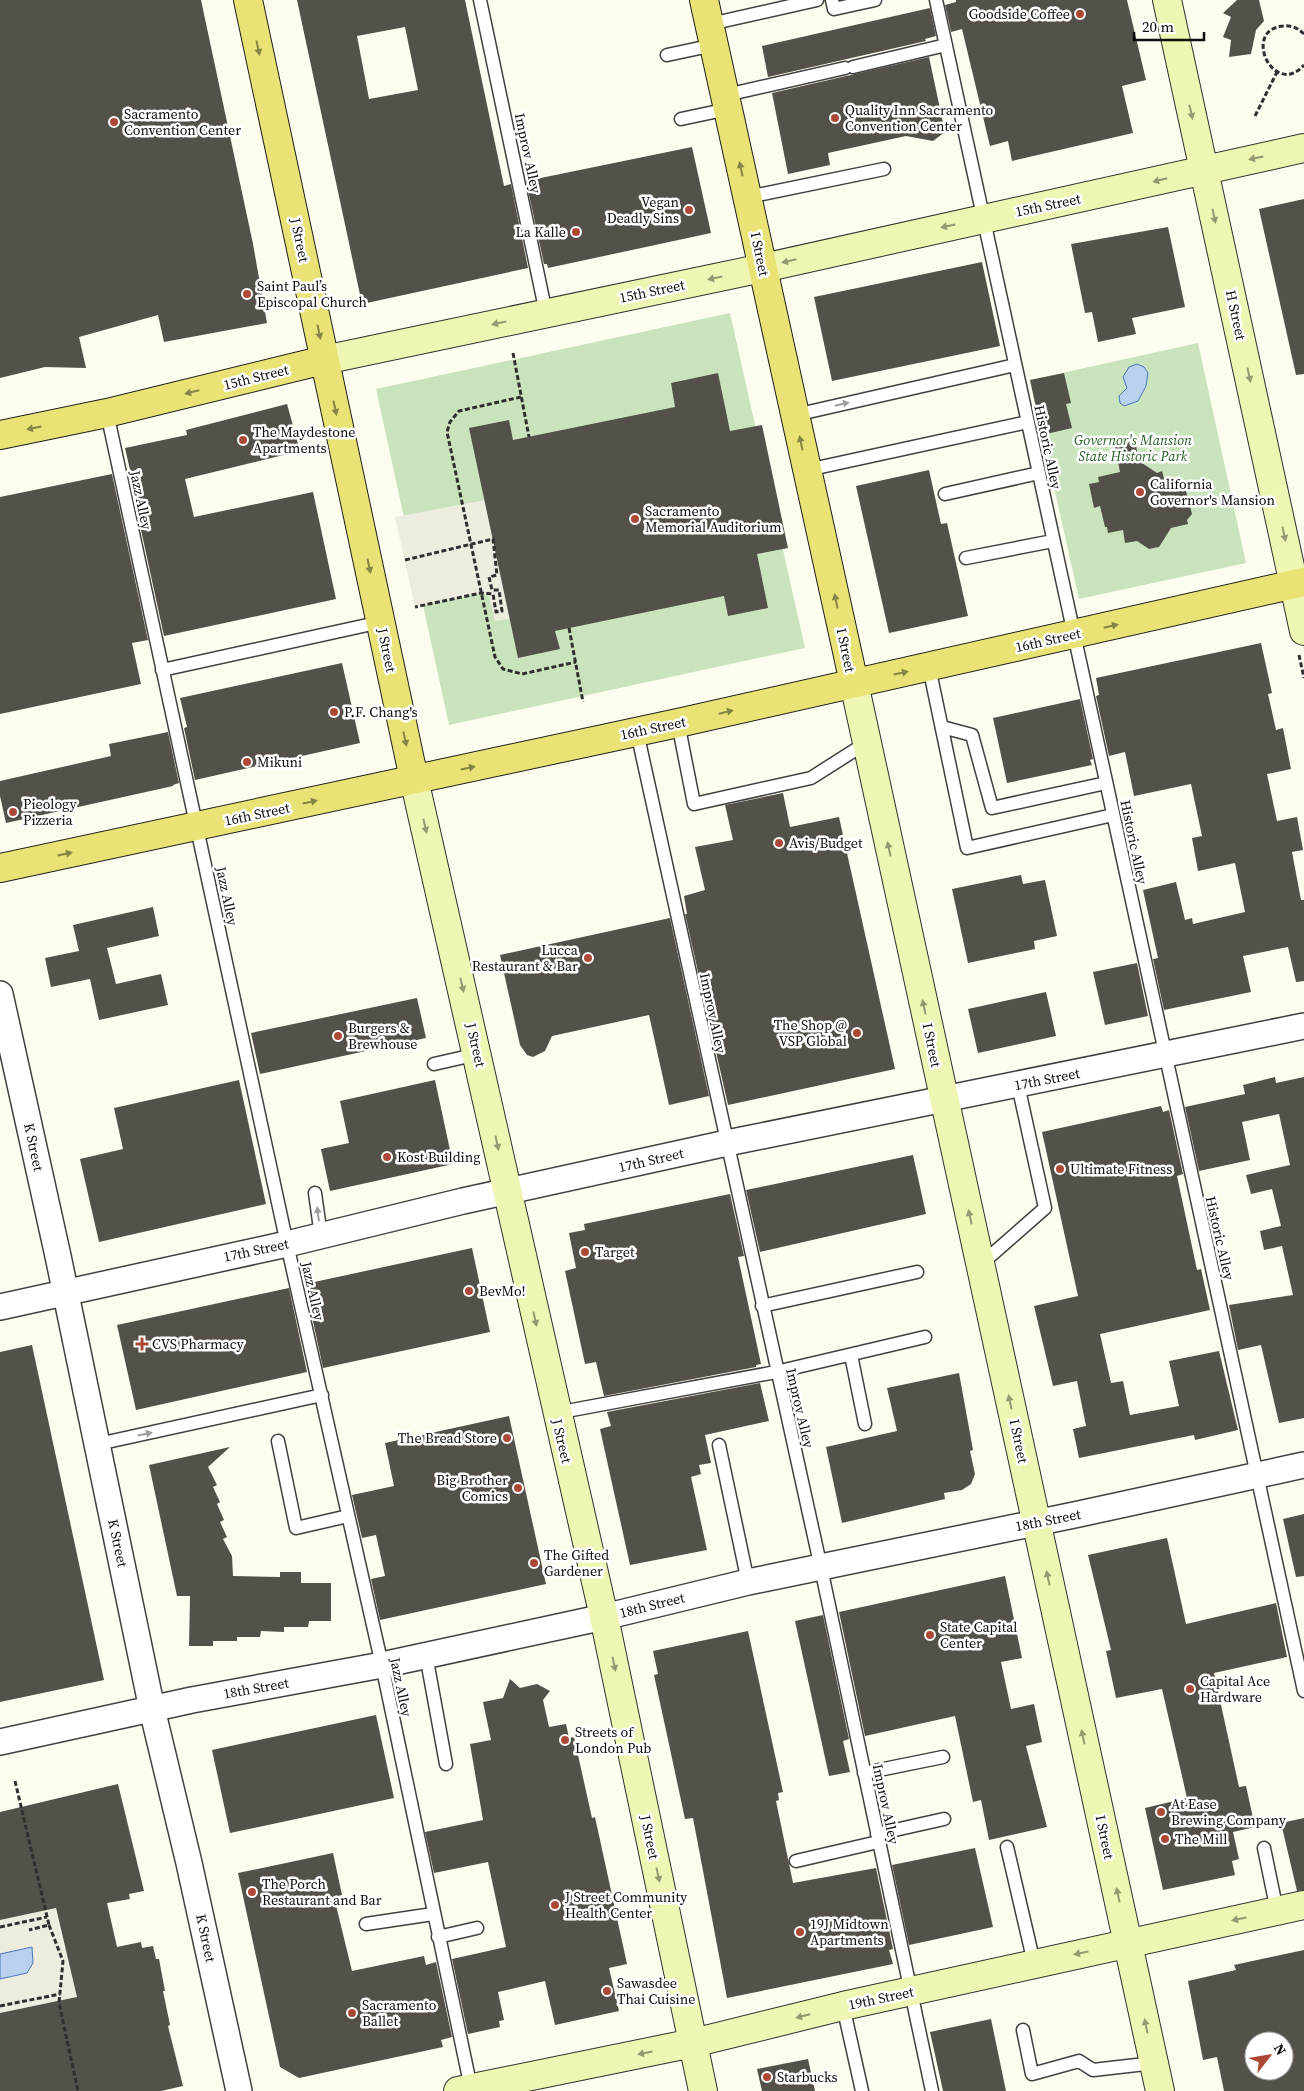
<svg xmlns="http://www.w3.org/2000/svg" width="1304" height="2091" viewBox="0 0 1304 2091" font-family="'Source Serif 4',serif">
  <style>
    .green { fill: #c9e4bd }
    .plaza { fill: #edecdf }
    .water { fill: #bad0ef; stroke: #4977bd }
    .building { fill: #54514b; fill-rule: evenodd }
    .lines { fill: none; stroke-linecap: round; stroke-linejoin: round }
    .lane-casing { stroke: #404040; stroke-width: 15 }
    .street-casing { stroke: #404040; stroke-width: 28 }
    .secondary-casing { stroke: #2f2f2f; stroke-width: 30 }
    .primary-casing { stroke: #1e1e1e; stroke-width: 30 }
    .path { stroke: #2f2f2f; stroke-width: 3; stroke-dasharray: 5 2.5; stroke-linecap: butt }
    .lane { stroke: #fff; stroke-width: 12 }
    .street { stroke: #fff; stroke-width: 25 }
    .secondary { stroke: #eff5b2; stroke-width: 28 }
    .primary { stroke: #e8e374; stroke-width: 28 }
    .oneway { fill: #858346 }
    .oneway2 { fill: #959870 }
    .oneway3 { fill: #9e9e9e }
    .poi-dot { fill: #ad4836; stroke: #fff; stroke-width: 2 }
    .labels { text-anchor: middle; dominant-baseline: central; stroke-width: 5; stroke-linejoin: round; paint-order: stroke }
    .poi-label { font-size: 14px; fill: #0d0d0d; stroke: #fff; text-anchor: start }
    .street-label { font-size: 14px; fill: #0d0d0d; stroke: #fff }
    .park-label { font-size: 14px; font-style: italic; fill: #265d25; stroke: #fff }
  </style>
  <rect width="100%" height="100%" fill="#fdfdef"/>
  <path class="green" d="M730 313 805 648 449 725 376 389Z
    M1198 343 1246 563 1079 599 1030 380Z"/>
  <path class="plaza" d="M485 500 510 619 495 621 489 596 481 593 415 607 395 517Z
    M12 1810 45 1860 64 1948 86 1943 84 2025 0 2013V1920L34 1913Z"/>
  <path class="water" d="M1137 364 1144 367 1148 373 1146 386 1138 401 1124 406 1120 403 1119 396 1127 388 1123 377 1129 367Z
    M32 1947 33 1963 27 1973 0 1979V1954Z"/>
  <path class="building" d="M0 0H201L253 244 267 323 164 342 158 315 79 337 86 368 45 367 0 378Z
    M297 0H465L504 186 511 184 528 268 362 304ZM405 27 418 90 369 99 357 36Z
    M956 0H1127L1146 80 1122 86 1133 133 1012 161 1008 141 990 146 962 29 951 32 945 5 956 2Z
    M1237 0H1259L1264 21 1256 30 1251 54 1229 57 1231 40 1223 37 1231 17 1223 13Z
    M930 8 936 36 925 39 926 41 768 77 762 46Z
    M929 57 945 132 933 141 906 136 828 153 830 165 788 174 772 93Z
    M692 147 711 233 548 268 547 264H544L526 181Z
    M1304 199V374L1296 375 1259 209Z
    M1168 227 1185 307 1132 318 1136 334 1098 342 1092 312 1085 313 1071 244Z
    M982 262 1000 346 832 381 814 297Z
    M718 373 730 431 762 425 788 548 757 554 768 608 728 616 724 596 555 631 560 649 518 658 469 428 509 420 513 440 675 407 671 383Z
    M1064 373 1071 403 1066 404 1072 428 1042 435 1030 380Z
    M287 404 300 451 185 479 194 517 313 492 336 599 164 636 128 470H130L125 448 187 435 186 430Z
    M1135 441 1139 461 1157 473 1162 471 1165 482 1177 478 1183 480 1192 514 1187 520 1188 524 1171 528 1159 547 1149 549 1137 541 1125 543 1123 530 1108 533 1107 527H1105L1100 506 1094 508 1089 484 1099 482 1098 477 1120 472 1115 446Z
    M929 470 941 524 947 523 968 616 889 633 856 486Z
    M112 474 148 640 132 643 141 684 0 714V497Z
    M1261 643 1272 693 1268 694 1276 730 1283 728 1291 769 1267 774 1277 821 1297 817 1303 850 1292 852 1301 900H1304V981L1296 982 1288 947 1243 956 1251 992 1164 1010 1153 959 1158 958 1143 890 1176 882 1185 920 1192 918 1193 924 1245 912 1235 863 1198 871 1192 838 1202 836 1191 784 1134 796 1125 752 1109 756 1096 696 1099 695 1096 678Z
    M342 663 360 743 195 780 184 728 187 727 180 698Z
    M1080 699 1093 759 1090 760 1092 765 1007 783 993 718Z
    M168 732 179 783 173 785V786L6 823 0 796V781L111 756 109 744Z
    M783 793 790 827 839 817 895 1069 728 1105 685 914H687L684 896 705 890 695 847 733 840 725 805Z
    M1021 875 1023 884 1045 880 1057 936 1034 941 1035 949 968 963 952 889Z
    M153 907 159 936 107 948 116 984 161 974 168 1005 99 1020 90 979 51 987 45 958 79 951 73 925Z
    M670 918 709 1096 669 1105 649 1015 552 1036 545 1051 533 1057 527 1055 520 1045 500 955Z
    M1137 963 1148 1016 1105 1025 1093 972Z
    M1046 992 1056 1036 978 1053 968 1009Z
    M417 998 426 1038 260 1074 251 1033Z
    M1275 1077 1276 1083 1304 1077V1418L1279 1423 1261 1345 1238 1350 1229 1305 1293 1295 1282 1246 1264 1250 1260 1231 1281 1226 1272 1189 1251 1194 1246 1175 1290 1165 1279 1114 1242 1122 1250 1160 1199 1171 1185 1107 1245 1094 1243 1085Z
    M239 1080 266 1204 99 1242 80 1159 123 1149 114 1108Z
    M435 1080 453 1164 330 1191 321 1149 349 1143 340 1101Z
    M1161 1106 1163 1112 1169 1110 1183 1174 1177 1176 1197 1270 1201 1269 1210 1310 1100 1334 1111 1383 1123 1381 1130 1415 1179 1406 1169 1361 1219 1351 1238 1430 1195 1440 1194 1435 1079 1458 1073 1429 1086 1426 1077 1381 1053 1386 1034 1306 1078 1296 1042 1132Z
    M913 1155 926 1214 760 1252 746 1190Z
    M730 1194 744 1256 738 1257 761 1364 756 1365V1367L604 1396 596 1362 585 1364 565 1271 576 1268 569 1233 585 1230 584 1224Z
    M472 1248 490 1332 323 1368 305 1284Z
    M289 1288 307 1372 136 1410 117 1325Z
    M32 1345 104 1680 0 1702V1352Z
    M959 1373 973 1450 970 1451 975 1474 971 1484 962 1490 944 1493 945 1499 842 1523 826 1447 897 1431 887 1388Z
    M760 1383 769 1421 705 1435 711 1463 699 1465 701 1474 691 1477 707 1550 630 1565 600 1429 611 1426 607 1412Z
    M509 1416 546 1584 380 1620 371 1579 385 1576 376 1535 362 1538 352 1495 394 1486 385 1443Z
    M230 1447 208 1467 217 1485 213 1487 220 1502 217 1504 224 1520 220 1522 227 1537 223 1539 232 1556 233 1576 280 1577V1572H301V1583H331V1621H309L308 1627H284V1632L261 1631 260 1637H237V1641H213V1646H189L190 1596H177L149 1465Z
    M1304 1514V1576L1296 1577 1283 1519Z
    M1167 1538 1186 1624 1276 1603 1287 1657 1214 1673 1239 1787 1246 1786 1255 1827 1233 1832 1239 1859 1232 1861 1235 1875 1163 1890 1145 1808 1187 1798 1162 1689 1116 1698 1106 1651 1111 1650 1088 1555Z
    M1005 1576 1022 1658 1001 1662 1011 1709 1034 1704 1042 1742 1026 1746 1047 1827 989 1840 981 1800 973 1802 955 1716 865 1736 839 1612Z
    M823 1615 849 1739 843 1741 850 1772 829 1776 795 1621Z
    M748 1631 783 1792 778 1793 779 1800 776 1801 793 1883 876 1868 893 1949 889 1950 893 1964 727 1998 693 1818 685 1819 667 1735 654 1675 658 1674 653 1651Z
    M510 1679 520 1688 537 1684 550 1691 543 1700 549 1727 566 1724 569 1738 574 1737 592 1818 595 1817 627 1964 609 1968 619 2011 555 2025 545 1981 498 1992 504 2020 499 2021 500 2027 468 2034 452 1959 506 1947 488 1862 434 1873 425 1832 483 1820 470 1744 491 1740 483 1702 503 1698Z
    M376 1715 394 1798 230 1833 212 1750Z
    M118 1784 144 1891 129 1894 130 1899 107 1903 117 1947 141 1942 142 1948 153 1946 156 1959H159L165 1991H163L170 2025 168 2026 183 2086 161 2091H0V2013L77 1997 56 1908 0 1920V1812Z
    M1304 1818V1890L1297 1891 1281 1823Z
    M975 1848 993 1927 909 1945 892 1865Z
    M333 1853 342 1895 334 1897 352 1971 424 1956 426 1965 436 1962 452 2037 441 2040 443 2047 299 2078 280 2067 238 1873Z
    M1304 1950V2091H1224L1217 2057 1203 2060 1188 1981 1236 1970 1234 1965ZM1254 2041H1284V2071H1254Z
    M991 2019 1006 2091H943L930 2032Z
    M808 2059 815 2091H762L757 2069Z"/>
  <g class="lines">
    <g class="lane-casing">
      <path id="lane" d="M480 0 546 313
        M832 0 834 9 875 0
        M936 0 1304 1691
        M710 24 817 0
        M667 55 714 45
        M853 67 946 45
        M726 95 845 68
        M681 119 728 109
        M748 197 884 169
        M107 413 287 1244 382 1665 471 2088
        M795 415 1015 365
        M807 470 1028 422
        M945 494 1039 473
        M966 558 1053 541
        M929 667 967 848 1113 815
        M162 670 381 622
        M678 723 694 804 811 778 866 743
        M942 727 972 735 992 808 1106 783
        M637 732 821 1568 932 2091
        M434 1064 478 1054
        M315 1193 321 1236
        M980 1265 1045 1208 1018 1085
        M762 1306 917 1272
        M851 1355 865 1424
        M556 1413 776 1372 925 1337
        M278 1441 296 1528 348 1516
        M98 1444 322 1395
        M719 1445 748 1582
        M426 1655 446 1764
        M864 1773 943 1757
        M877 1834 944 1819
        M1007 1847 1034 1963
        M1264 1848 1277 1911
        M796 1861 878 1842
        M366 1924 433 1914
        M438 1937 477 1928
        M843 2006 862 2091
        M1023 2030 1032 2074 1079 2061 1093 2070 1154 2063"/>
    </g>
    <g class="street-casing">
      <path id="street" d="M0 994 58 1256 152 1709 189 1863 239 2091
        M0 1307 287 1244 463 1201 727 1143 1304 1026
        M0 1742 192 1700 382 1665 604 1617 748 1582 1079 1514 1304 1465"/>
    </g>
    <g class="secondary-casing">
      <path id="secondary" d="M1167 0 1304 631
        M324 360 763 268 1304 148
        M854 683 1160 2091
        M414 779 604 1617 703 2091
        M458 2091 693 2043 843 2006 1304 1905"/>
    </g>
    <g class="primary-casing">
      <path id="primary" d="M248 0 414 779
        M704 0 854 683
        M0 435 107 413 324 360
        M0 868 678 723 1304 582"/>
    </g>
    <path class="path" d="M1304 34C1298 28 1291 25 1283 26 1241 30 1274 99 1304 65
      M1255 116 1277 72
      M513 353 529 437
      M521 397 459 411 450 422 447 432 495 657 503 669 522 674 576 662
      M405 560 493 539 497 575 489 577 492 590H499L502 611 496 612 493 594 481 593 415 607
      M569 628 583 702
      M1299 655 1304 678
      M15 1781 49 1925 29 1930
      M49 1925 63 1961 59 2003 78 2091
      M0 1927 47 1917
      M0 2006 60 1994"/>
    <use href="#lane" class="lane"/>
    <use href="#street" class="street"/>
    <use href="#secondary" class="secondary"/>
    <use href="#primary" class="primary"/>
  </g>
  <defs><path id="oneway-solid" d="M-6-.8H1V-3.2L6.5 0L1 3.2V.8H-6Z" transform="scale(1.25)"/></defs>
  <g class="oneway">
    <use href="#oneway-solid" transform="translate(258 48) rotate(78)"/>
    <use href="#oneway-solid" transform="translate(741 169) rotate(-102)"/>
    <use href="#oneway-solid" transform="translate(319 332) rotate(78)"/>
    <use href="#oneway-solid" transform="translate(192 392) rotate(166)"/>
    <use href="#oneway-solid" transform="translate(335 408) rotate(78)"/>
    <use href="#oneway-solid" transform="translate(34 428) rotate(169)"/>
    <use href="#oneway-solid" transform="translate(801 443) rotate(-102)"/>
    <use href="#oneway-solid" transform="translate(369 566) rotate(78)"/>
    <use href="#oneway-solid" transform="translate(836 601) rotate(-102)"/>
    <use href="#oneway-solid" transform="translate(1111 626) rotate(-13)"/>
    <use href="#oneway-solid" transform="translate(901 673) rotate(-12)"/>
    <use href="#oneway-solid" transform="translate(726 712) rotate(-13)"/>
    <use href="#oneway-solid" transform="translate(405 739) rotate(78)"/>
    <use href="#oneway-solid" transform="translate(468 768) rotate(-12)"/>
    <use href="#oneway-solid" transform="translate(310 802) rotate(-12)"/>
    <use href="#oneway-solid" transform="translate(65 854) rotate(-12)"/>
  </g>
  <g class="oneway2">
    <use href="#oneway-solid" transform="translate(1191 112) rotate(77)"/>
    <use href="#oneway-solid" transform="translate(1256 158) rotate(168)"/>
    <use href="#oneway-solid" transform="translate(1160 180) rotate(166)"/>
    <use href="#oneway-solid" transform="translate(1214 216) rotate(78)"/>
    <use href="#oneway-solid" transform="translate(948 226) rotate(168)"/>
    <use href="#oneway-solid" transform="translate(789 261) rotate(167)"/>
    <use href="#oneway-solid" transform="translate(715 278) rotate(168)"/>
    <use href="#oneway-solid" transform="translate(499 323) rotate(168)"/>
    <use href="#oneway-solid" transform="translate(1249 375) rotate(78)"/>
    <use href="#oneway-solid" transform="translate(1284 534) rotate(78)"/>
    <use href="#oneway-solid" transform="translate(425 826) rotate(77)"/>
    <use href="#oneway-solid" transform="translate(889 849) rotate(-102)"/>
    <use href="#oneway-solid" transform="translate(462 985) rotate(77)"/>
    <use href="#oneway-solid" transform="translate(924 1007) rotate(-102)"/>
    <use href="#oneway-solid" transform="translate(497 1143) rotate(78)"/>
    <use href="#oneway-solid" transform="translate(970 1217) rotate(-102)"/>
    <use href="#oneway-solid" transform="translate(535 1319) rotate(78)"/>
    <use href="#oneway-solid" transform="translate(1010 1402) rotate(-102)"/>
    <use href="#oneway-solid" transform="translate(1048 1578) rotate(-102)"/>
    <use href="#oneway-solid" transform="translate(614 1664) rotate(78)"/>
    <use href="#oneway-solid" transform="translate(1083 1737) rotate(-102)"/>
    <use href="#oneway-solid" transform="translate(658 1875) rotate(78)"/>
    <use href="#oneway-solid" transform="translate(1118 1895) rotate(-102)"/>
    <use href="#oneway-solid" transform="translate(1239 1919) rotate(168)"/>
    <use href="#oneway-solid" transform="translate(1081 1953) rotate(168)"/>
    <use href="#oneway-solid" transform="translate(803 2016) rotate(166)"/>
    <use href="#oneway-solid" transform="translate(1146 2026) rotate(-102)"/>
    <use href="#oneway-solid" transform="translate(645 2053) rotate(169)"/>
  </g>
  <g class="oneway3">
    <use href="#oneway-solid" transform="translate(842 404) rotate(-13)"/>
    <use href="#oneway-solid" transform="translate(318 1214) rotate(-97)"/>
    <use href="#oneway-solid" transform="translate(145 1434) rotate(-12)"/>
  </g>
  <g class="poi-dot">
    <circle cx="1080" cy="14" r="5"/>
    <circle cx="835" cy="118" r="5"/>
    <circle cx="114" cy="122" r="5"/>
    <circle cx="689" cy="210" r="5"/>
    <circle cx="576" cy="232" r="5"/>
    <circle cx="247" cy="294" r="5"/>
    <circle cx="243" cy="440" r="5"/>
    <circle cx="1140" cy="492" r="5"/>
    <circle cx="635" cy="519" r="5"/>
    <circle cx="334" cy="712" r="5"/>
    <circle cx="247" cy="762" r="5"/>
    <circle cx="13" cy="812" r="5"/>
    <circle cx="779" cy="843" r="5"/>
    <circle cx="588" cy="958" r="5"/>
    <circle cx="857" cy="1033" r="5"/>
    <circle cx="338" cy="1036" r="5"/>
    <circle cx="387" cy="1157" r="5"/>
    <circle cx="1060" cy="1169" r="5"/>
    <circle cx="585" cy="1252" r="5"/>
    <circle cx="469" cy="1291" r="5"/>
    <path d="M139.5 1336.5h5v5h5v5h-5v5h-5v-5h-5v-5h5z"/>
    <circle cx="507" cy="1438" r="5"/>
    <circle cx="518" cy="1488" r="5"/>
    <circle cx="534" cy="1563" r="5"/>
    <circle cx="930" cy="1635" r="5"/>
    <circle cx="1190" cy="1689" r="5"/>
    <circle cx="565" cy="1740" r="5"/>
    <circle cx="1161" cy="1812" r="5"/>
    <circle cx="1165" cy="1839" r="5"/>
    <circle cx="252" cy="1892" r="5"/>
    <circle cx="555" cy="1905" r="5"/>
    <circle cx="800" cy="1932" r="5"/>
    <circle cx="607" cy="1991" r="5"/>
    <circle cx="352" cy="2013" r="5"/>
    <circle cx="767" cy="2077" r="5"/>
  </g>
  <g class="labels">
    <g class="poi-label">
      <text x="1070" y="14" text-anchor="end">Goodside Coffee</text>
      <text x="845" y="110">Quality Inn Sacramento<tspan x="845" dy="16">Convention Center</tspan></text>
      <text x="124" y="114">Sacramento<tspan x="124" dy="16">Convention Center</tspan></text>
      <text x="679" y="202" text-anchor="end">Vegan<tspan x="679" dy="16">Deadly Sins</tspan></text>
      <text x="566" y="232" text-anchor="end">La Kalle</text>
      <text x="257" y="286">Saint Paul’s<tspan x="257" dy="16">Episcopal Church</tspan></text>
      <text x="253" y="432">The Maydestone<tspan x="253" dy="16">Apartments</tspan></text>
      <text x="1150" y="484">California<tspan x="1150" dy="16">Governor's Mansion</tspan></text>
      <text x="645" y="511">Sacramento<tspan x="645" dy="16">Memorial Auditorium</tspan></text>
      <text x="344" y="712">P.F. Chang's</text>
      <text x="257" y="762">Mikuni</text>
      <text x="23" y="804">Pieology<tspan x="23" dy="16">Pizzeria</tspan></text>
      <text x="789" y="843">Avis/Budget</text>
      <text x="578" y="950" text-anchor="end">Lucca<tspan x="578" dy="16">Restaurant &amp; Bar</tspan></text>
      <text x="847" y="1025" text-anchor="end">The Shop @<tspan x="847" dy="16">VSP Global</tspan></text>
      <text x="348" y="1028">Burgers &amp;<tspan x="348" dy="16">Brewhouse</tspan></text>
      <text x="397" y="1157">Kost Building</text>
      <text x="1070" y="1169">Ultimate Fitness</text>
      <text x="595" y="1252">Target</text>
      <text x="479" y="1291">BevMo!</text>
      <text x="152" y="1344">CVS Pharmacy</text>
      <text x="497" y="1438" text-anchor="end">The Bread Store</text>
      <text x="508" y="1480" text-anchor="end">Big Brother<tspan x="508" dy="16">Comics</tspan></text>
      <text x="544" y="1555">The Gifted<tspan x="544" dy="16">Gardener</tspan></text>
      <text x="940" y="1627">State Capital<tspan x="940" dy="16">Center</tspan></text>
      <text x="1200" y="1681">Capital Ace<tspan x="1200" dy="16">Hardware</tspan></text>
      <text x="575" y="1732">Streets of<tspan x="575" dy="16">London Pub</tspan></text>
      <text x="1171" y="1804">At Ease<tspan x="1171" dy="16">Brewing Company</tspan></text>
      <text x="1175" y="1839">The Mill</text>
      <text x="262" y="1884">The Porch<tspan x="262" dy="16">Restaurant and Bar</tspan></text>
      <text x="565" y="1897">J Street Community<tspan x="565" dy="16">Health Center</tspan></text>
      <text x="810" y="1924">19J Midtown<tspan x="810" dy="16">Apartments</tspan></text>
      <text x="617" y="1983">Sawasdee<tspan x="617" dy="16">Thai Cuisine</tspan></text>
      <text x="362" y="2005">Sacramento<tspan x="362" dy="16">Ballet</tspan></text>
      <text x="777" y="2077">Starbucks</text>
    </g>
    <g class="street-label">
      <text transform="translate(528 153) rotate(78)">Improv Alley</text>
      <text transform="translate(1048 205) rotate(-12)">15th Street</text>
      <text transform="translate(300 240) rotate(78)">J Street</text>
      <text transform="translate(760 254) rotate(78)">I Street</text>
      <text transform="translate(652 291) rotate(-12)">15th Street</text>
      <text transform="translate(1236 315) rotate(78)">H Street</text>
      <text transform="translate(256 377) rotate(-14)">15th Street</text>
      <text transform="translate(1048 447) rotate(78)">Historic Alley</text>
      <text transform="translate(141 500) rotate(78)">Jazz Alley</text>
      <text transform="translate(1048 640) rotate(-13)">16th Street</text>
      <text transform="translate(387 650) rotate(78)">J Street</text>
      <text transform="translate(846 650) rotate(78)">I Street</text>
      <text transform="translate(653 728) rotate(-12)">16th Street</text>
      <text transform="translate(257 814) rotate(-12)">16th Street</text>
      <text transform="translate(1134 842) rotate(78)">Historic Alley</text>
      <text transform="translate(227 896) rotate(78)">Jazz Alley</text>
      <text transform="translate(713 1013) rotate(78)">Improv Alley</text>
      <text transform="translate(476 1045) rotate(77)">J Street</text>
      <text transform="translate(932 1045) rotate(78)">I Street</text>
      <text transform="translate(1047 1079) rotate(-11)">17th Street</text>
      <text transform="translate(34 1147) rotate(78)">K Street</text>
      <text transform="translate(651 1160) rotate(-13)">17th Street</text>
      <text transform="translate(1220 1238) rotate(77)">Historic Alley</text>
      <text transform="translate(256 1250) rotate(-12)">17th Street</text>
      <text transform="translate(313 1291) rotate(77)">Jazz Alley</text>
      <text transform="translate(800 1408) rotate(77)">Improv Alley</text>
      <text transform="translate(562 1441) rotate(77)">J Street</text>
      <text transform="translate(1019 1441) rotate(78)">I Street</text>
      <text transform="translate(1048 1520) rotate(-11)">18th Street</text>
      <text transform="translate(118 1543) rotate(78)">K Street</text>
      <text transform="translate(652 1605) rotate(-14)">18th Street</text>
      <text transform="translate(401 1687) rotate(78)">Jazz Alley</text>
      <text transform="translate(256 1688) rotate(-10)">18th Street</text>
      <text transform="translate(886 1804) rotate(78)">Improv Alley</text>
      <text transform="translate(650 1837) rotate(78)">J Street</text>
      <text transform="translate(1105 1837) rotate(78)">I Street</text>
      <text transform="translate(206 1938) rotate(78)">K Street</text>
      <text transform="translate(881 1998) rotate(-12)">19th Street</text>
    </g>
    <g class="park-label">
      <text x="1133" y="440">Governor's Mansion<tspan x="1133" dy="16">State Historic Park</tspan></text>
    </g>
  </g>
  <g transform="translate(1269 2056) rotate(59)"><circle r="24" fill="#ffffff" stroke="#9e9e9e"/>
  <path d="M0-4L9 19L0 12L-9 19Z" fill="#ad4836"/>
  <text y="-8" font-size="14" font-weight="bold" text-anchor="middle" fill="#0d0d0d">N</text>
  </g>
  <path d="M1134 32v8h70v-8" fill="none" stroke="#0d0d0d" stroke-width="2.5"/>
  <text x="1142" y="32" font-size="15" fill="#0d0d0d" stroke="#ffffff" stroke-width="4" paint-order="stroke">20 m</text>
</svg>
